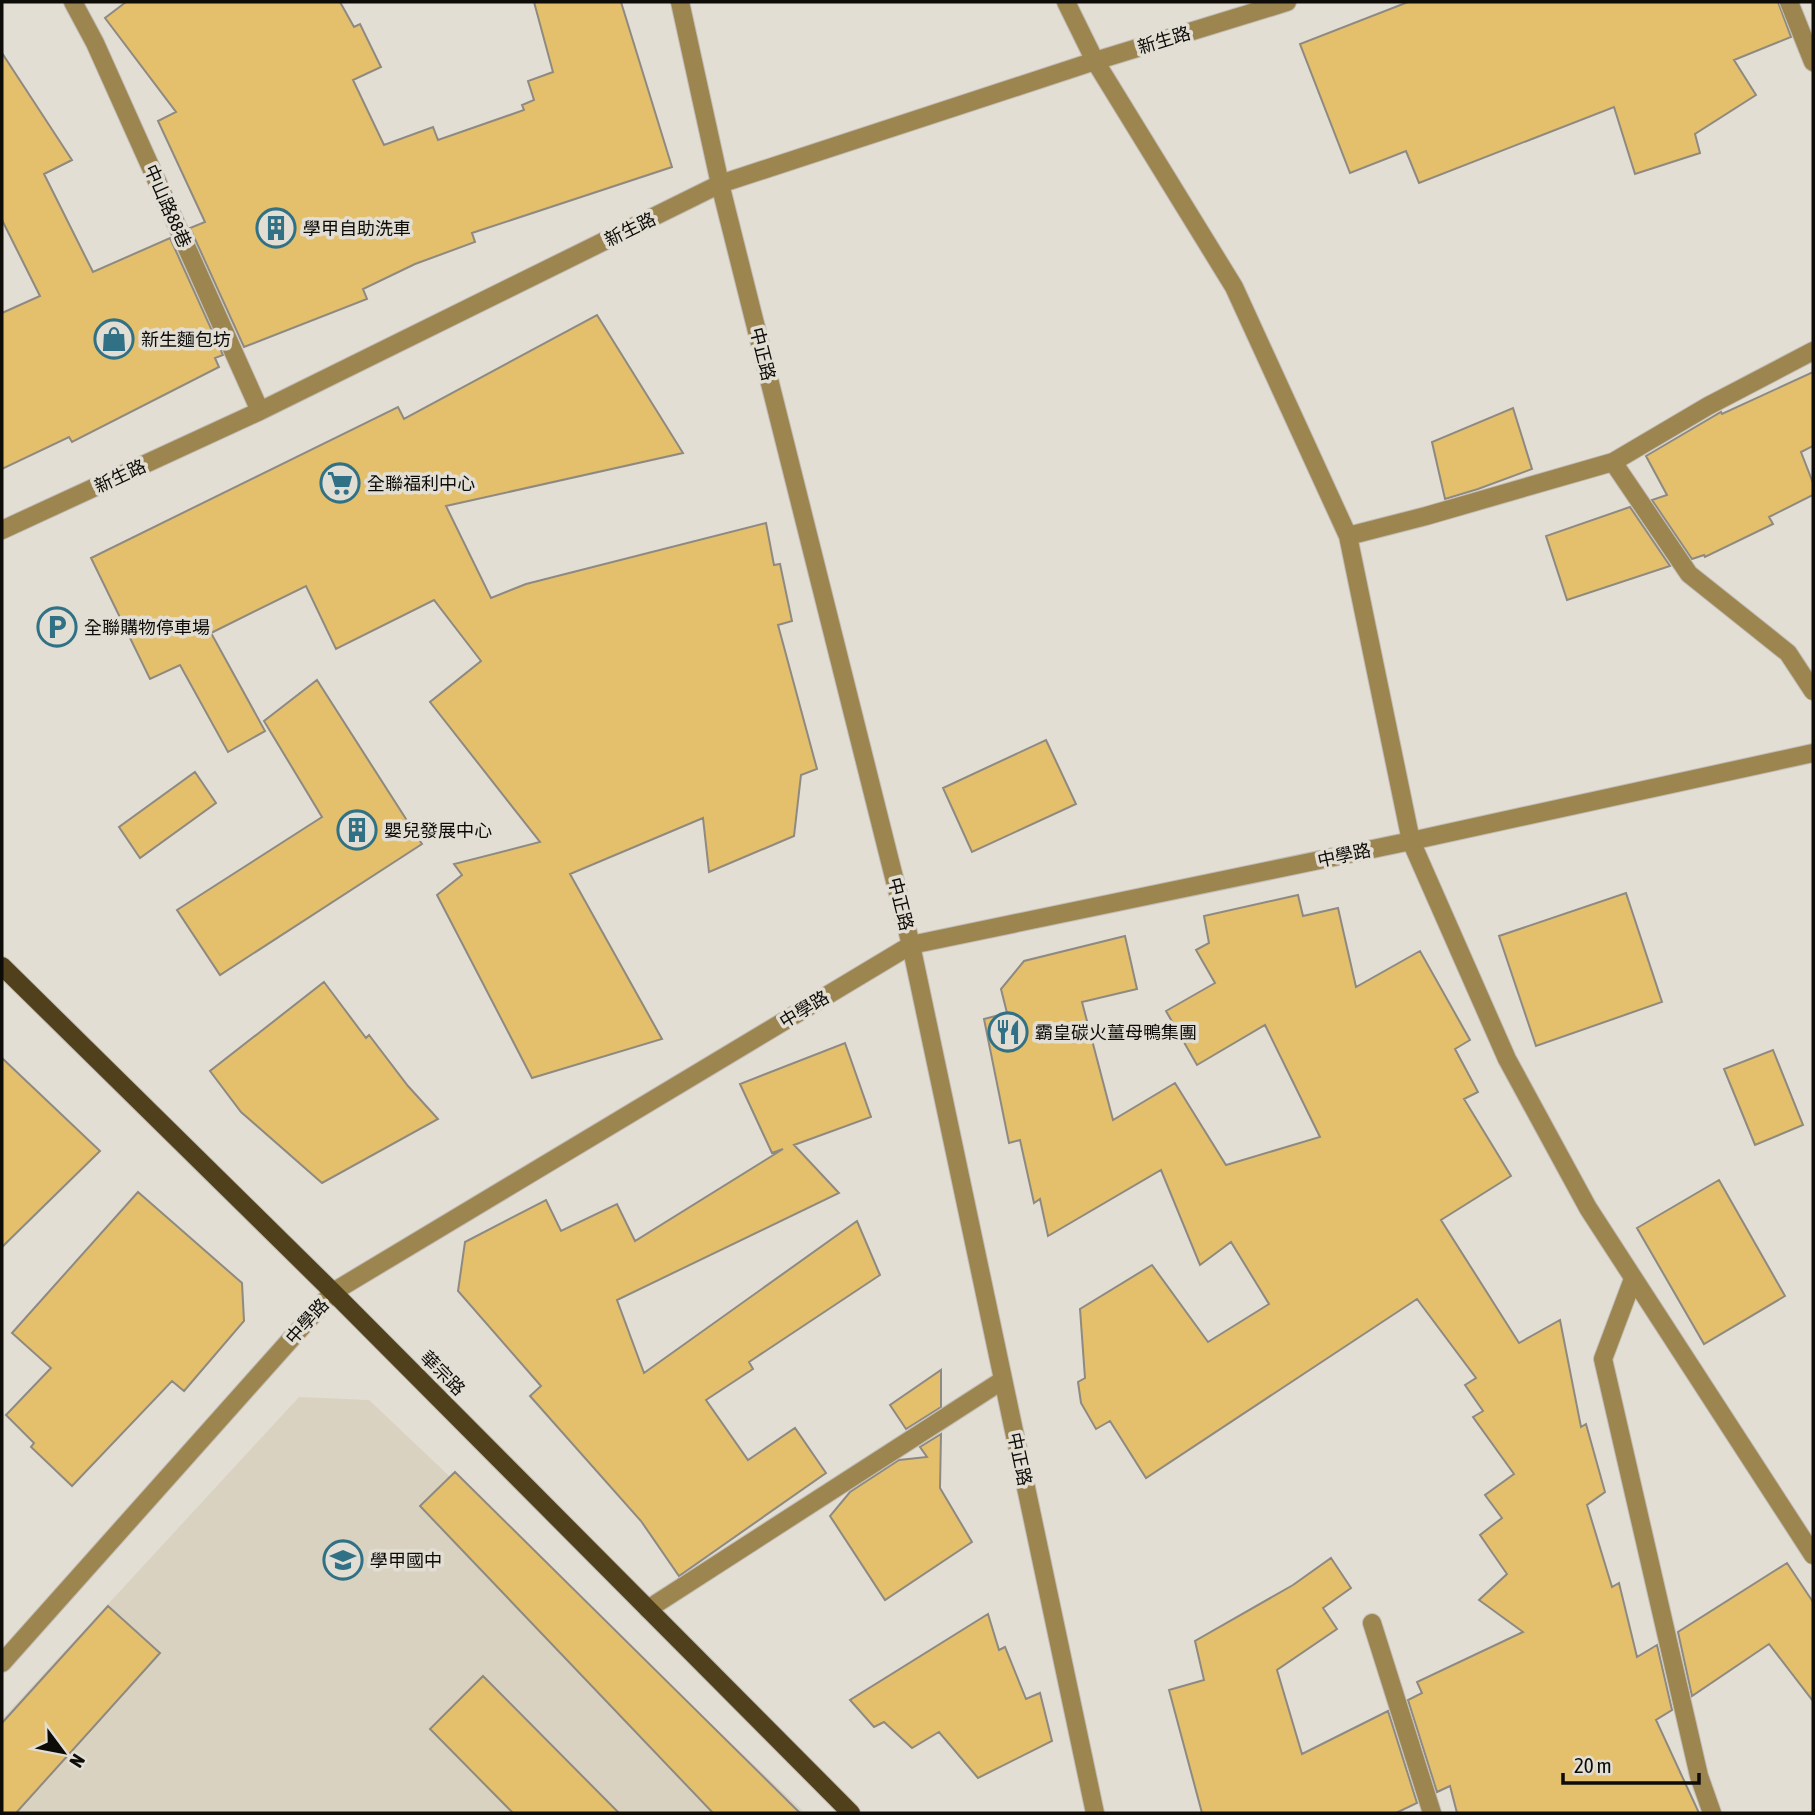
<svg xmlns="http://www.w3.org/2000/svg" width="1815" height="1815" viewBox="0 0 1815 1815" font-family="'Asap Condensed','Noto Sans TC',sans-serif">
  <style>
    .built { fill: #dad2c1 }
    .building { fill: #e4bf6c; stroke: #8e8a81; stroke-width: 2 }
    .lines { fill: none; stroke-linecap: round; stroke-linejoin: round }
    .minor-casing { stroke: #c0bcb4; stroke-width: 20 }
    .major-casing { stroke: #c0bcb4; stroke-width: 20 }
    .minor { stroke: #9d8550; stroke-width: 18 }
    .major { stroke: #50401b; stroke-width: 18 }
    .labels { text-anchor: middle; dominant-baseline: central; stroke-width: 7; stroke-linejoin: round; paint-order: stroke }
    .street-label { font-size: 18px; fill: #0d0c09; stroke: #e2ded4 }
    .poi-label { font-size: 18px; fill: #0d0c09; stroke: #e2ded4; text-anchor: start }
  </style>
  <rect width="100%" height="100%" fill="#e2ded4"/>
  <path class="built" d="M299 1397 369 1400 805 1813H2V1719Z"/>
  <path class="building" d="M126 2H340L354 27 360 24 381 67 353 80 384 145 433 127 438 140 524 110 522 105 534 100 528 81 553 72 534 2H621L672 167 472 233 475 242 415 264 363 289 367 299 244 347 190 228 205 222 158 121 176 112 105 18Z
    M1408 2H1778L1791 37 1734 60 1756 95 1695 134 1700 153 1635 174 1614 107 1419 183 1406 151 1350 173 1300 44Z
    M2 53 72 160 44 174 93 272 170 238 223 355 215 358 219 367 72 442 69 437 2 469V313L40 296 2 220Z
    M597 315 683 453 446 506 491 598 526 584 766 523 774 565 780 564 792 621 778 625 817 769 801 775 794 836 709 872 703 818 570 874 662 1039 532 1078 437 895 462 875 454 864 540 842 430 702 481 661 434 600 336 649 306 586 211 633 265 731 228 752 180 665 150 679 91 558 398 407 404 419Z
    M1813 372V446L1801 452 1813 483V495L1769 517 1773 524 1705 557 1704 555 1692 559 1652 500 1667 495 1646 456 1721 412 1722 414Z
    M1513 408 1532 469 1478 489 1445 499 1432 442Z
    M1630 507 1670 566 1567 600 1546 536Z
    M317 680 422 844 220 975 177 910 322 817 264 721Z
    M1046 740 1076 804 972 852 943 788Z
    M195 772 216 803 140 858 119 827Z
    M1626 893 1662 1002 1536 1046 1499 936Z
    M1298 895 1303 916 1338 908 1356 987 1420 951 1470 1040 1455 1049 1478 1092 1464 1099 1511 1176 1441 1220 1519 1343 1560 1320 1581 1427 1586 1424 1605 1492 1587 1505 1612 1587 1619 1583 1637 1657 1657 1645 1672 1710 1656 1720 1699 1813H1457L1450 1786 1437 1792 1408 1700 1422 1693 1417 1682 1523 1632 1479 1600 1507 1574 1480 1535 1502 1518 1485 1495 1514 1474 1473 1417 1483 1411 1465 1385 1476 1378 1417 1299 1146 1478 1110 1421 1096 1429 1081 1403 1078 1382 1085 1378 1080 1309 1152 1265 1208 1342 1269 1304 1231 1242 1200 1265 1161 1170 1048 1236 1040 1199 1034 1203 1020 1140 1009 1143 984 1019 1007 1013 1001 989 1024 961 1125 936 1137 989 1082 1002 1113 1120 1175 1083 1226 1165 1320 1137 1265 1025 1197 1065 1166 1011 1215 983 1196 950 1209 943 1204 916Z
    M324 982 366 1038 369 1035 408 1086 438 1119 322 1183 241 1112 210 1071Z
    M845 1043 871 1117 794 1145 839 1193 617 1300 644 1373 857 1221 880 1275 749 1362 753 1369 706 1400 748 1460 795 1428 826 1473 679 1576 641 1521 530 1396 541 1386 458 1291 465 1242 546 1200 561 1231 617 1204 635 1241 783 1149 772 1153 740 1084Z
    M1773 1050 1803 1125 1755 1145 1724 1069Z
    M2 1058 100 1151 2 1247Z
    M1719 1180 1785 1296 1704 1344 1637 1228Z
    M138 1192 242 1283 244 1321 184 1391 172 1381 72 1486 31 1447 34 1443 6 1415 51 1368 12 1333Z
    M941 1370V1407L906 1429 890 1405Z
    M941 1434 940 1488 972 1542 885 1600 830 1516 850 1492 899 1460 927 1457 920 1447Z
    M455 1472 800 1813H713L420 1506Z
    M1331 1558 1351 1588 1323 1608 1337 1629 1277 1670 1302 1754 1388 1711 1417 1803 1396 1813H1202L1169 1690 1204 1680 1195 1641 1293 1585Z
    M1787 1563 1813 1602V1701L1769 1644 1692 1696 1678 1632Z
    M108 1606 160 1653 16 1813H2V1723Z
    M988 1614 999 1650 1005 1647 1026 1699 1040 1693 1052 1741 978 1778 939 1732 912 1748 884 1722 874 1727 850 1700Z
    M483 1676 619 1813H513L430 1729Z"/>
  <g class="lines">
    <g class="minor-casing">
      <path id="minor" d="M73 2 95 43 260 411
        M680 2 720 184 911 945 1095 1813
        M1066 2 1095 61 1234 287 1348 536 1411 841 1507 1059 1588 1208 1813 1555
        M1789 2 1813 62
        M1613 462 1689 574 1788 653 1813 691
        M2 530 260 411 720 184 1095 61 1287 2
        M1348 536 1426 516 1613 462 1708 406 1813 351
        M1633 1279 1603 1359 1699 1776 1712 1813
        M648 1609 1003 1380
        M1372 1623 1432 1813
        M2 1663 333 1292 911 945 1411 841 1813 753"/>
    </g>
    <g class="major-casing">
      <path id="major" d="M2 966 333 1292 851 1813"/>
    </g>
    <use href="#minor" class="minor"/>
    <use href="#major" class="major"/>
  </g>
  <defs>
    <g id="building-ring" transform="scale(2.0125)"><circle r="9.5" fill="#e2ded4" stroke="#317185" stroke-width="1.5"/><path d="M-4-6H4V6H1V3H-1V6H-4ZM-2.5-4.3h1.7v1.8h-1.7ZM.8-4.3h1.7v1.8H.8ZM-2.5-1h1.7V.8h-1.7ZM.8-1h1.7V.8H.8Z" fill="#317185"/></g>
    <g id="shop-ring" transform="scale(2.0125)"><circle r="9.5" fill="#e2ded4" stroke="#317185" stroke-width="1.5"/><path d="M-5-2.5h2.3a2.7 3.5 0 0 1 5.4 0H5L5.5 6h-11ZM-1.5-2.5h3a1.5 2.3 0 0 0-3 0Z" fill="#317185"/></g>
    <g id="supermarket-ring" transform="scale(2.0125)"><circle r="9.5" fill="#e2ded4" stroke="#317185" stroke-width="1.5"/><path d="M-6-5.5h2.5l.6 2H6L4.5 2H-2.5L-4.4-4H-6ZM-1.5 3.2a1.3 1.3 0 1 0 .1 0ZM3 3.2a1.3 1.3 0 1 0 .1 0Z" fill="#317185"/></g>
    <g id="parking-ring" transform="scale(2.0125)"><circle r="9.5" fill="#e2ded4" stroke="#317185" stroke-width="1.5"/><path d="M-3.5-5.5H1a3.5 3.5 0 0 1 0 7H-1V5.5H-3.5ZM-1-3.4V-.6H.8a1.4 1.4 0 0 0 0-2.8Z" fill="#317185"/></g>
    <g id="restaurant-ring" transform="scale(2.0125)"><circle r="9.5" fill="#e2ded4" stroke="#317185" stroke-width="1.5"/><path d="M-5-6h1v4h1v-4h1v4h1v-4h1v5L-1.5 .5V6h-2V.5L-5-1ZM5-6V6H3V1.5H1.5Q1.5-4 5-6Z" fill="#317185"/></g>
    <g id="school-ring" transform="scale(2.0125)"><circle r="9.5" fill="#e2ded4" stroke="#317185" stroke-width="1.5"/><path d="M0-5L7-2L0 1L-7-2ZM-4 1L0 2.5L4 1V4Q0 6-4 4Z" fill="#317185"/></g>
  </defs>
  <g fill-rule="evenodd">
    <use href="#building-ring" x="276" y="228"/>
    <use href="#shop-ring" x="114" y="339"/>
    <use href="#supermarket-ring" x="340" y="483"/>
    <use href="#parking-ring" x="57" y="627"/>
    <use href="#building-ring" x="357" y="830"/>
    <use href="#restaurant-ring" x="1008" y="1032"/>
    <use href="#school-ring" x="343" y="1560"/>
  </g>
  <g class="labels">
    <g class="street-label">
      <text transform="translate(1164 40) rotate(-17)">新生路</text>
      <text transform="translate(168 206) rotate(66)">中山路88巷</text>
      <text transform="translate(630 229) rotate(-26)">新生路</text>
      <text transform="translate(763 354) rotate(76)">中正路</text>
      <text transform="translate(120 476) rotate(-25)">新生路</text>
      <text transform="translate(1344 855) rotate(-12)">中學路</text>
      <text transform="translate(901 904) rotate(76)">中正路</text>
      <text transform="translate(804 1009) rotate(-31)">中學路</text>
      <text transform="translate(307 1321) rotate(-48)">中學路</text>
      <text transform="translate(443 1373) rotate(45)">華宗路</text>
      <text transform="translate(1020 1459) rotate(78)">中正路</text>
    </g>
    <g class="poi-label">
      <text x="303" y="228">學甲自助洗車</text>
      <text x="141" y="339">新生麵包坊</text>
      <text x="367" y="483">全聯福利中心</text>
      <text x="84" y="627">全聯購物停車場</text>
      <text x="384" y="830">嬰兒發展中心</text>
      <text x="1035" y="1032">霸皇碳火薑母鴨集團</text>
      <text x="370" y="1560">學甲國中</text>
    </g>
  </g>
  <rect width="1815" height="1815" fill="none" stroke="#0d0c09" stroke-width="7"/>
  <g transform="translate(63 1752) rotate(122)" stroke="#e2ded4" stroke-width="5" paint-order="stroke">
  <path d="M0-5L12 26L0 18L-12 26Z" fill="#0d0c09"/>
  <text y="-10" font-size="19" font-weight="bold" text-anchor="middle" fill="#0d0c09">N</text>
  </g>
  <path d="M1563 1773v10h136v-10" fill="none" stroke="#0d0c09" stroke-width="3.5"/>
  <text x="1574" y="1773" font-size="21" fill="#0d0c09" stroke="#e2ded4" stroke-width="5" paint-order="stroke">20 m</text>
</svg>
